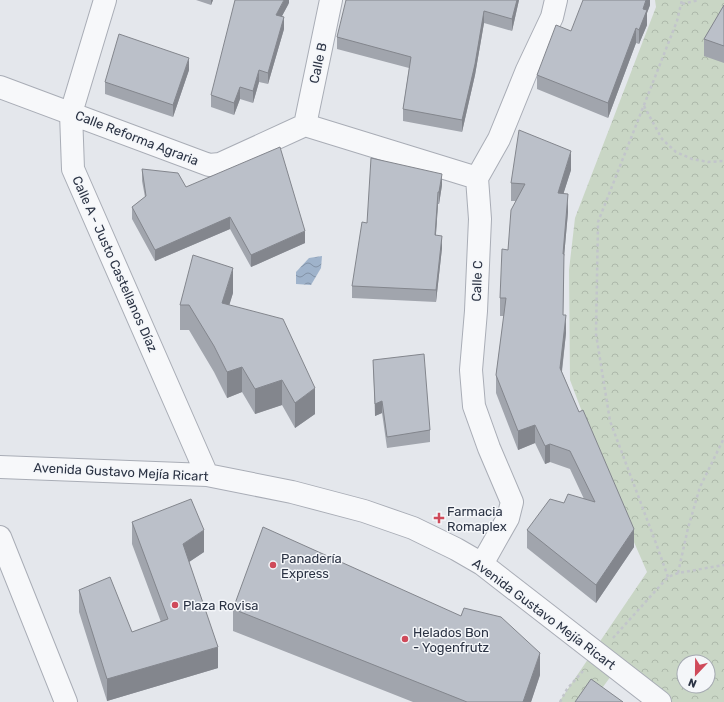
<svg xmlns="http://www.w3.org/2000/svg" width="724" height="702" viewBox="0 0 724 702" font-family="Rubik,sans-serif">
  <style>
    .park { fill: url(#park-crowns); fill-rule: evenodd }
    .water { fill: url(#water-waves) }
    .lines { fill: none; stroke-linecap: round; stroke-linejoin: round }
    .minor-casing { stroke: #a9adb6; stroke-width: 24 }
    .path { stroke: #c2c5cb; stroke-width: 2.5; stroke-dasharray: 3 3; stroke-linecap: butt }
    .minor { stroke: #f7f8fa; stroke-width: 22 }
    .wall { fill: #a1a5ad }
    .shaded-wall { fill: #83868d }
    .building { fill: #bbc0c9; stroke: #83868d }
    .poi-dot { fill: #cf4a5a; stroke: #f4f6f9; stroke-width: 1.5 }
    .labels { text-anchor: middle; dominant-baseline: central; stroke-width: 3; stroke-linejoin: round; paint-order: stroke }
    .street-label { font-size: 13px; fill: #2b3344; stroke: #f4f6f9 }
    .poi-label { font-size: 13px; fill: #2b3344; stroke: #f4f6f9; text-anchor: start }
  </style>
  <defs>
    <pattern id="park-crowns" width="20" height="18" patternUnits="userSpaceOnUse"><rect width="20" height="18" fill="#c9d6c5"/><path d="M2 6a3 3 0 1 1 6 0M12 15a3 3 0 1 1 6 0" fill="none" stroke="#adb8aa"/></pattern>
    <pattern id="water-waves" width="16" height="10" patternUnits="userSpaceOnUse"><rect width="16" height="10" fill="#9fb3cb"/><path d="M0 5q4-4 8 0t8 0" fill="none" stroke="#8292a6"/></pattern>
  </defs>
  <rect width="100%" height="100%" fill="#e4e7ec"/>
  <path class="park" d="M655 0H724V702H665L619 665 592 702H559L647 572 613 494 570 380 569 270 575 218 656 7ZM684 662H708V686H684Z"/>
  <path class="water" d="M322 256 321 268 311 285 296 284V272L309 258Z"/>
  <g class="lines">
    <g class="minor-casing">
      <path id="minor" d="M105 0 71 113 73 169 207 475
        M0 87 209 165 220 164 305 125 477 178
        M305 125 331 0
        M0 467 207 475 292 492 364 511 413 528 456 549 482 564 660 702
        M0 537 66 702
        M482 564 508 518 512 502 489 448 474 406 471 370 476 311 480 219 477 178 499 139 527 70 552 17 556 0"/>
    </g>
    <path class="path" d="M682 4 699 0
      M644 106 662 139 676 152 692 159 708 162 724 161
      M678 573 688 528 700 487 724 438
      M668 577 657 546 610 421 596 334 598 222 677 21 681 4 682 0
      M613 638 668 577 678 573 724 565
      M560 702 567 689 583 671"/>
    <use href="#minor" class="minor"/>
  </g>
  <path class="wall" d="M196 0H213L211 5Z
    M519 0 512 31 484 23 475 75 462 132 403 121V109L409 68 337 49V37Z
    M650 0V5L647 13V25L639 44 636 43 608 118 537 89V75L571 31Z
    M289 3 282 16 284 29 268 84 259 82 253 103 240 99 234 115 211 107V95Z
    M724 5V63L704 56V39Z
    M189 70 173 117 105 94V82Z
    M142 169 186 187 305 243 251 267 230 229 155 261 132 219V207L145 197 142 181Z
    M571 170 563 194 568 212 564 257 563 315 566 333 562 372 634 547 596 603 527 548V530L564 503 584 499 570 469 550 462 545 464 535 443 518 450 496 393V375L504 316H500V298L516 201H511V183Z
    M442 185 439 204H438L436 235 442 248 436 302 352 298V286L367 223Z
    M233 293 229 305 315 414 295 428 282 405 255 414 242 392 227 398 214 372 189 330H180V305Z
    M373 360 430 430V442L387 448 382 413 375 416Z
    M132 522 204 552 189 562 218 668 107 701 79 612V590L132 632 161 622 132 544Z
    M233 609 461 616 540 675 531 702H413L233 631Z"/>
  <path class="shaded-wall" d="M211 0H213L211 5Z
    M284 0H289V3L276 27V15Z
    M517 0H519L512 31V19Z
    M646 0H650V5L647 13V25L639 44V30L643 9Z
    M484 11V23L475 75 462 132V120Z
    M284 17V29L268 84V73Z
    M636 28V43L608 118V103Z
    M189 58V70L173 117V105Z
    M259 70V82L253 103V91Z
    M240 87V99L234 115V103Z
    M571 151V170L558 211V193Z
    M442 174V185L439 204V192Z
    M438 192V204L435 247V235Z
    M568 194V212L564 257 563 254Z
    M230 217V229L155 261V250Z
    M305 231V243L251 267V255Z
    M442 236V248L436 302V290Z
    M233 268V293L222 329V303Z
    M566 315V333L560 386V368Z
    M242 367V392L227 398V372Z
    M282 380V405L255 414V389Z
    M315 388V414L295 428V403Z
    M382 401V413L375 416V404Z
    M535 425V443L518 450V431Z
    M550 444V462L545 464V446Z
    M634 529V547L596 603V585Z
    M204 530V552L183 566V544Z
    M218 647V668L107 701V679Z
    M540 653V675L531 702H523Z"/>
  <path class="building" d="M235 0H284L276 15 284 17 268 73 259 70 253 91 240 87 234 103 211 95Z
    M346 0H517L512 19 484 11 475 64 462 120 403 109 411 57 337 37Z
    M583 0H646L643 9 647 10 639 30 636 28 608 103 537 75 556 25 571 31Z
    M724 5V46L704 39Z
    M119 34 189 58 173 105 105 82Z
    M519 130 571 151 558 193 568 194 563 254H564L563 315H566L560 368 579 412 583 410 634 529 596 585 527 530 550 499 564 503 568 494 595 502 570 451 550 444 545 446 535 425 518 431 496 375 506 298H500L502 249 508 250 511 210 525 184 511 183Z
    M280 147 305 231 251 255 230 217 155 250 132 207 146 196 142 169 178 173 186 187Z
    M371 158 442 174 439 192H438L435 235 442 236 436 290 352 286 362 222 367 223Z
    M193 255 233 268 222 303 283 319 315 388 295 403 282 380 255 389 242 367 227 372 214 346 189 305H180Z
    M424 354 430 430 387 437 382 401 375 404 373 360Z
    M191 499 204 530 183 544 218 647 107 679 79 590 110 577 132 632 168 619 132 522Z
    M263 527 461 616 464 608 501 617 540 653 523 702H467L233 609Z
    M591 679 623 702H575Z"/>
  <g class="poi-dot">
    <path d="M437 512h4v4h4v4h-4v4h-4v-4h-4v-4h4z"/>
    <circle cx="273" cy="565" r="4"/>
    <circle cx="175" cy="605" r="4"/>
    <circle cx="405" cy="639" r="4"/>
  </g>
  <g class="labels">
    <g class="street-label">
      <text transform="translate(318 63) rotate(-78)">Calle B</text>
      <text transform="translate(137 138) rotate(21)">Calle Reforma Agraria</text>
      <text transform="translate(115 264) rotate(66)">Calle A - Justo Castellanos Díaz</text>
      <text transform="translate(477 281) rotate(-88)">Calle C</text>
      <text transform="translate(121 472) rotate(3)">Avenida Gustavo Mejía Ricart</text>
      <text transform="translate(544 614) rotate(37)">Avenida Gustavo Mejía Ricart</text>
    </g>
    <g class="poi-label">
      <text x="447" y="511">Farmacia<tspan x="447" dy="15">Romaplex</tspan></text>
      <text x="281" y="558">Panadería<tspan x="281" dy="15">Express</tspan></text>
      <text x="183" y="605">Plaza Rovisa</text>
      <text x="413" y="632">Helados Bon<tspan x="413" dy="15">- Yogenfrutz</tspan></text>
    </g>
  </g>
  <g transform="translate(696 674) rotate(202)"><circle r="19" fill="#f4f6f9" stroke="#a4a8b1"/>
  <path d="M0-3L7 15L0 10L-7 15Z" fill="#cf4a5a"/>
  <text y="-6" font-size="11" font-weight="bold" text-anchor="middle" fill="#2b3344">N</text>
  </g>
</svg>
